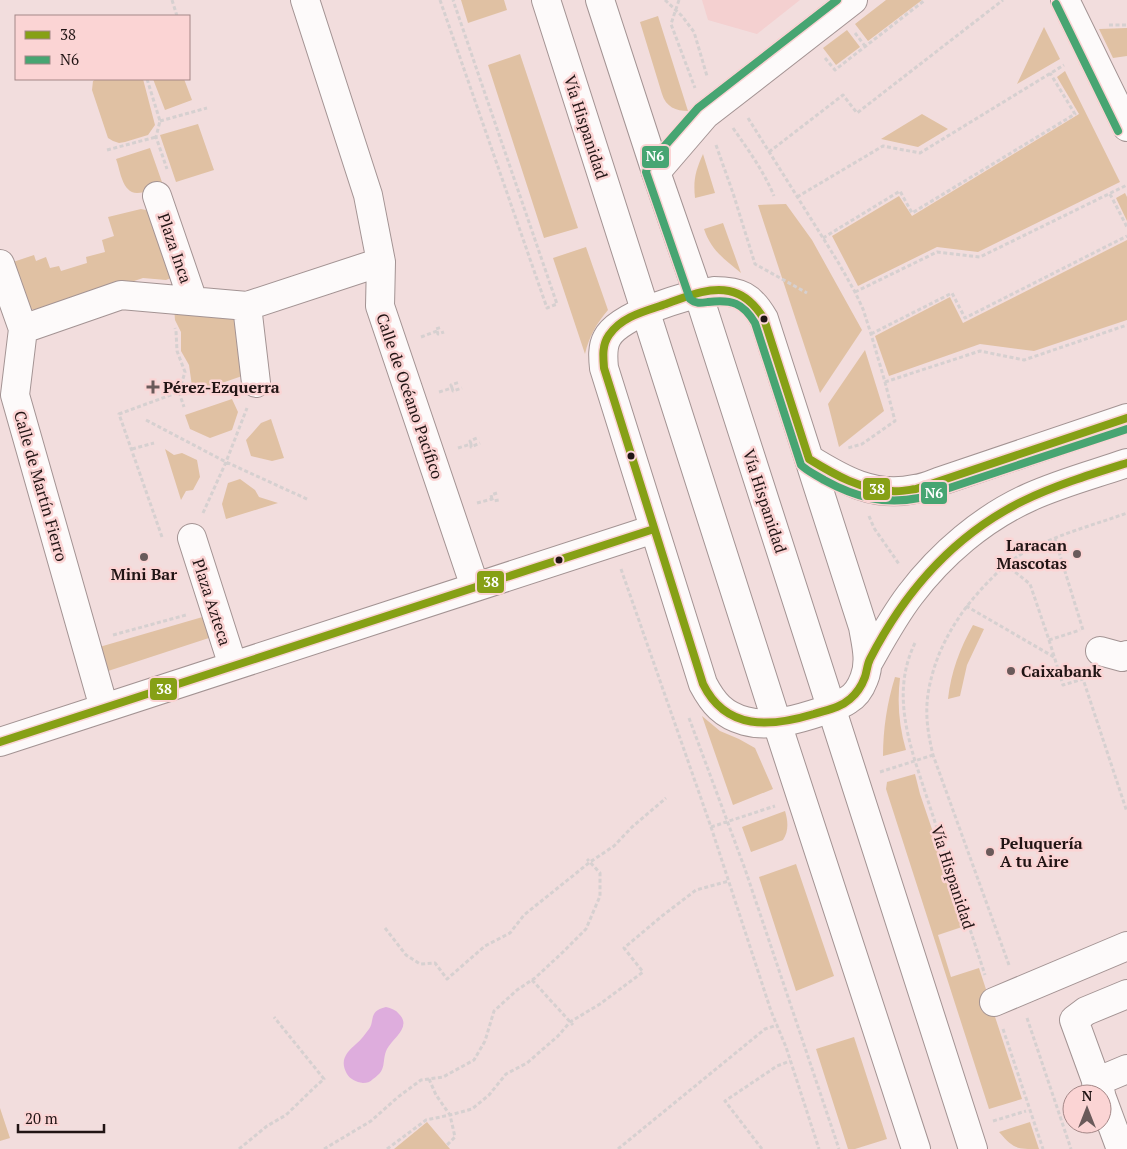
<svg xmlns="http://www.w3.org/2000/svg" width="1127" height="1149" viewBox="0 0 1127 1149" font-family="'PT Serif',serif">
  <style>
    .built { fill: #f4d0d0 }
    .green { fill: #e0c1a3 }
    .water { fill: #deaddd }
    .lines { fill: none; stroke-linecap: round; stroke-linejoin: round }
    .minor-casing { stroke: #a39393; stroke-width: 30 }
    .major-casing { stroke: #a39393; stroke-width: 30 }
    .highway-casing { stroke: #a39393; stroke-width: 30 }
    .path { stroke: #d6d0d0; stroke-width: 3; stroke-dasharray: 4 2.5; stroke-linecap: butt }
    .minor { stroke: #fdfafa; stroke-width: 28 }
    .major { stroke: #fdfafa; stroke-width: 28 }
    .highway { stroke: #fdfafa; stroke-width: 28 }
    .bus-1-casing { stroke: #fbd4d4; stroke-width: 11 }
    .bus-2-casing { stroke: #fbd4d4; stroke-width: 11 }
    .bus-1 { stroke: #86a015; stroke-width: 8 }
    .bus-2 { stroke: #47a572; stroke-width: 8 }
    .bus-dot { fill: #211414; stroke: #fbd4d4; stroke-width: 2 }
    .poi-dot { fill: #6a5a5a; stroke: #fbd4d4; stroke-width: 2 }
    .labels { text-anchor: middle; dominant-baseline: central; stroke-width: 5; stroke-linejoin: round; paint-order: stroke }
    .street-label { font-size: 16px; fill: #211414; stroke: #fbd4d4 }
    .poi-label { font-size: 16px; font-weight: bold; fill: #211414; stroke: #fbd4d4; text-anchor: start }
    .line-badge { stroke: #fbd4d4; stroke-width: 2 }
    .badge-label { font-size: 14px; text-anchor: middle; font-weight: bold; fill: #fff }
  </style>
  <rect width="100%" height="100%" fill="#f2dddd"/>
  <path class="built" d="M702 0H800L757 34 708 20Z"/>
  <path class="green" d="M461 0H504L507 10 468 23Z
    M886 0H922L868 41 855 24Z
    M658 16 688 111C676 111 666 107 662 94L640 22Z
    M1044 27 1060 59 1017 84Z
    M1127 28V56L1113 58 1099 29Z
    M847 30 860 47 836 65 823 48Z
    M520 54 578 228 544 238 488 65Z
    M1065 71 1120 182 978 252 937 247 858 286 832 236 899 196 912 216 1079 114 1057 77Z
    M96 79H143L155 125 148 135 125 142 119 143 113 141 108 138 92 90 93 81Z
    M153 79H184L192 100 165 110Z
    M922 114 948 129 918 147 881 139Z
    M198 124 214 170 176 182 160 135Z
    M150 148 163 185C155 188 145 193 137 193 122 193 120 169 116 159Z
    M703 154 715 193 695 198C693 179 696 170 703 154Z
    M1125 193 1127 197V221L1116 198Z
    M786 204 812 240 862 330 820 393 758 205Z
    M141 209 146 210 151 213 171 278 166 280 143 278 43 312 31 309 27 307 7 264 34 255 36 261 46 257 50 268 59 266 61 271 87 263 86 257 105 252 102 240 114 236 108 217Z
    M723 223 741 273C724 259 711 250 704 229Z
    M1127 240V320L1034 351 980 344 889 376 875 336 950 297 963 323Z
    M586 247 608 310C596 324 589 337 585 354L553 258Z
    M174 307 236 319 245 375 193 393 189 365 181 351V332L175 320Z
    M865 350 884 411 839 447 828 404Z
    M232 399 238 412 232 430 210 438 190 429 185 415Z
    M271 419 284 458 272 461 251 456 246 440 261 423Z
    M165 449 174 455 182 453 197 460 200 477 193 490 186 491 181 500Z
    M240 479 255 490 259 497 278 503 226 519 222 504 228 483Z
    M206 616 215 636 105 672 96 648Z
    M973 625 984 629 967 665 960 696 948 699C951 672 960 648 973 625Z
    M895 677 900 678C897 703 899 726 906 750L883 756C883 729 887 703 895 677Z
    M702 716 720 731 739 739 755 748 773 789 733 805Z
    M915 774 920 794 965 926 938 935 951 977 979 968 1022 1099 989 1109 886 789 887 782Z
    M785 811C788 821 789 831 783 840L751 852 742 827Z
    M796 864 834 976 796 991 759 877Z
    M854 1037 887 1139 855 1149H848L816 1049Z
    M0 1108 10 1138 0 1141Z
    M427 1122 450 1149H394Z
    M1030 1122 1039 1149C1016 1149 1014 1149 999 1132Z"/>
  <path class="water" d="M386 1007C391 1008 396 1010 399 1014 412 1027 393 1038 387 1049 381 1062 388 1069 373 1079 370 1082 367 1083 363 1083 356 1082 350 1079 347 1074 339 1060 347 1052 356 1044 361 1040 365 1034 369 1029 375 1021 368 1011 386 1007Z"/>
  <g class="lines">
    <g class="minor-casing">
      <path id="minor" d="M305 0 368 195 381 262 380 306 475 587
        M1065 0 1127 127
        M656 172 705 115 853 0
        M157 196 193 301
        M0 264 23 329 15 395 104 708
        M247 306 256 383
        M23 329 121 295 247 306 381 262
        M192 538 233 666
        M1100 651 1122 657 1127 655
        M0 742 654 529
        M994 1002 1127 946
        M1096 1082 1127 1069
        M1101 1094 1074 1020 1086 1011 1127 994
        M1102 1098 1119 1144"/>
    </g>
    <g class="major-casing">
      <path id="major" d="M714 291C740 291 751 296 764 319L863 627C866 644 871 662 864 679 861 687 855 696 848 700 841 705 831 708 823 711 799 719 770 728 745 721 723 715 713 703 703 684L604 368C603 358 602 347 607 338 619 314 688 295 714 291Z
        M809 459C843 480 874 498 915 489 923 488 930 485 938 482L1127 418
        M868 663C881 640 894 616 910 595 941 554 983 518 1030 497 1061 483 1095 474 1127 463"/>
    </g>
    <g class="highway-casing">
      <path id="highway" d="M546 0 777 723 916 1149
        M600 0 656 172 698 293 973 1149"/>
    </g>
    <path class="path" d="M172 0 177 16
      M440 0 547 308 557 304 453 0
      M665 0 682 16 694 32 707 76
      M679 0 671 24 695 88
      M1109 25H1127
      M855 33 865 46
      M825 58 835 70 925 0
      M147 79 160 121 156 137 167 169
      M748 118 838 262 855 292 863 309 871 334 885 382 895 421 862 444 848 448
      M160 121 207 108
      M733 128C749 151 763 170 774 196
      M716 145 733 193 755 264 807 293
      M107 150 156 137
      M769 152 843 95 857 113 1003 0
      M1110 194 1127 227
      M797 197 883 146 920 153 1064 65
      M823 238 900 191 912 213 1075 114 1050 73
      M855 292 937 252 980 257 1127 185
      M437 331 438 334 444 332
      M871 334 952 293 965 318 1127 236
      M421 337 437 331 436 329 442 327
      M885 382 980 351 1024 360 1127 325
      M452 388 451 385 460 382
      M179 392 184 407
      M439 392 452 388 453 391 462 388
      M146 420 226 462 309 500
      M471 444 470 441 479 437
      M458 448 471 444V447L480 443
      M132 449 154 443
      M492 499 491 495 497 493
      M477 503 492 499 493 501 499 500
      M203 513 226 462 247 408
      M869 516 874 528 899 564
      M162 537 119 414 179 392 185 372 177 351 176 331 175 328
      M1055 539 1083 630
      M1005 564 1030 584 1049 640 1080 630
      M621 569 711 827 771 1011 786 1047 819 1149
      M966 606 1054 657
      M113 635 186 615
      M1049 640 1063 685 1083 679 1127 812
      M915 643C896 682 903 721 915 761L985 975
      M689 718 745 869 839 1149
      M880 772 933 755
      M711 827 775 806
      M385 928 406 955 420 964 435 963 447 979 485 946 510 933 524 915 590 862 614 846 632 827 666 798
      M1009 965 933 755C928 734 925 715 928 694 935 649 959 611 991 579 1002 568 1013 558 1027 551 1058 534 1094 525 1127 513
      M532 980 573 1025
      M1027 1018 1071 1149
      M1003 1029 1043 1149
      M429 1079 436 1095 450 1115 455 1137 447 1145
      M993 1121 1026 1111
      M239 1149 267 1126 286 1115 316 1086 324 1079 274 1017
      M324 1149 371 1121 398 1097 421 1080 443 1077 474 1060 485 1041 494 1011 517 990 535 978 563 952 586 929 600 896V873L587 859
      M387 1149 426 1120 450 1115 472 1109 489 1095 506 1074 527 1063 558 1036 570 1022 600 1004 643 972 624 948 662 916 696 890 729 881
      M618 1149 765 1029 777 1025
      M762 1149 725 1101 777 1066 790 1061"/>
    <use href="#minor" class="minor"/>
    <use href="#major" class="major"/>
    <use href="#highway" class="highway"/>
    <g class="bus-1-casing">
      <path id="bus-1" d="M1127 418 916 489C908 490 900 492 892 491 861 490 835 475 809 459L764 319C756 306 745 294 729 291 707 287 686 297 666 304 646 311 622 316 609 335 602 345 603 356 604 368L703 684C726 731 771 727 814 714 826 710 840 708 850 699 856 694 862 685 865 677 867 671 867 665 870 659 905 591 954 535 1023 501 1056 485 1092 474 1127 463
        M0 742 654 529"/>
    </g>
    <g class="bus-2-casing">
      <path id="bus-2" d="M837 0 698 108 648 165 646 172 690 299C696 304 701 303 708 302 732 299 743 303 755 323L801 465C807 471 816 475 824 480 855 497 884 505 919 498L1127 429
        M1056 4 1118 131"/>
    </g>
    <use href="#bus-1" class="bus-1"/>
    <use href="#bus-2" class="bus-2"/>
  </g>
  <g class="bus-dot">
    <circle cx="764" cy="319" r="4.5"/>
    <circle cx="631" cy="456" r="4.5"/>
    <circle cx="559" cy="560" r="4.5"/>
  </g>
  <g class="poi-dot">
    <path d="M150.5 379.5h5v5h5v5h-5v5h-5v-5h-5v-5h5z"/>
    <circle cx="1077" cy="554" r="5"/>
    <circle cx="144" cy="557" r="5"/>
    <circle cx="1011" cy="671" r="5"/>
    <circle cx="990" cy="852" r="5"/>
  </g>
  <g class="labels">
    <g class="street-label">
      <text transform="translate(586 127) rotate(72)">Vía Hispanidad</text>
      <text transform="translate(175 248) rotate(71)">Plaza Inca</text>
      <text transform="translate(410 396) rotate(71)">Calle de Océano Pacífico</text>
      <text transform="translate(41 486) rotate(74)">Calle de Martín Fierro</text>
      <text transform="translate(765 501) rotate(72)">Vía Hispanidad</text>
      <text transform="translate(212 602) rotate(72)">Plaza Azteca</text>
      <text transform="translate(953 877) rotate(72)">Vía Hispanidad</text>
    </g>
    <g class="poi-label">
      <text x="163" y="387">Pérez-Ezquerra</text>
      <text x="1067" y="545" text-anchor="end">Laracan<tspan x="1067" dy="18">Mascotas</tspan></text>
      <text x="144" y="574" text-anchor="middle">Mini Bar</text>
      <text x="1021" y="671">Caixabank</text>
      <text x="1000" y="843">Peluquería<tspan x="1000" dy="18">A tu Aire</tspan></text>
    </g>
  </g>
  <g class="line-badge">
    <rect x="641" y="145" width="29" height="24" rx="5" fill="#47a572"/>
    <rect x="862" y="477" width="29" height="24" rx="5" fill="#86a015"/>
    <rect x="920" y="481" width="28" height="24" rx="5" fill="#47a572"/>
    <rect x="476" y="570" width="29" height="24" rx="5" fill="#86a015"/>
    <rect x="149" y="677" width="29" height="24" rx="5" fill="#86a015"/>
  </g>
  <g class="badge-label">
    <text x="655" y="161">N6</text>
    <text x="877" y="494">38</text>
    <text x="934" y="498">N6</text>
    <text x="491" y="587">38</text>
    <text x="164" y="694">38</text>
  </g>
  <rect x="15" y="15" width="175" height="65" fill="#fbd4d4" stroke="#a48787"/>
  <rect x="25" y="31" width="25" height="8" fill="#86a015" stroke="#a48787"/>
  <text x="60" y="40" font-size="15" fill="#211414">38</text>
  <rect x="25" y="56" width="25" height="8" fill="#47a572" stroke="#a48787"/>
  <text x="60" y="65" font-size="15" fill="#211414">N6</text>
  <g transform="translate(1087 1109)"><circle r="24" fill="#fbd4d4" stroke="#a48787"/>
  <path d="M0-4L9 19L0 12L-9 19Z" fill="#6a5a5a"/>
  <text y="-8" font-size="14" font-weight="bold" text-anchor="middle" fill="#211414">N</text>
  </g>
  <path d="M18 1124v8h86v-8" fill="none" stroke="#211414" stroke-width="2.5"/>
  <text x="25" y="1124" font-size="15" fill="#211414" stroke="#fbd4d4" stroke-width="4" paint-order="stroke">20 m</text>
</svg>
